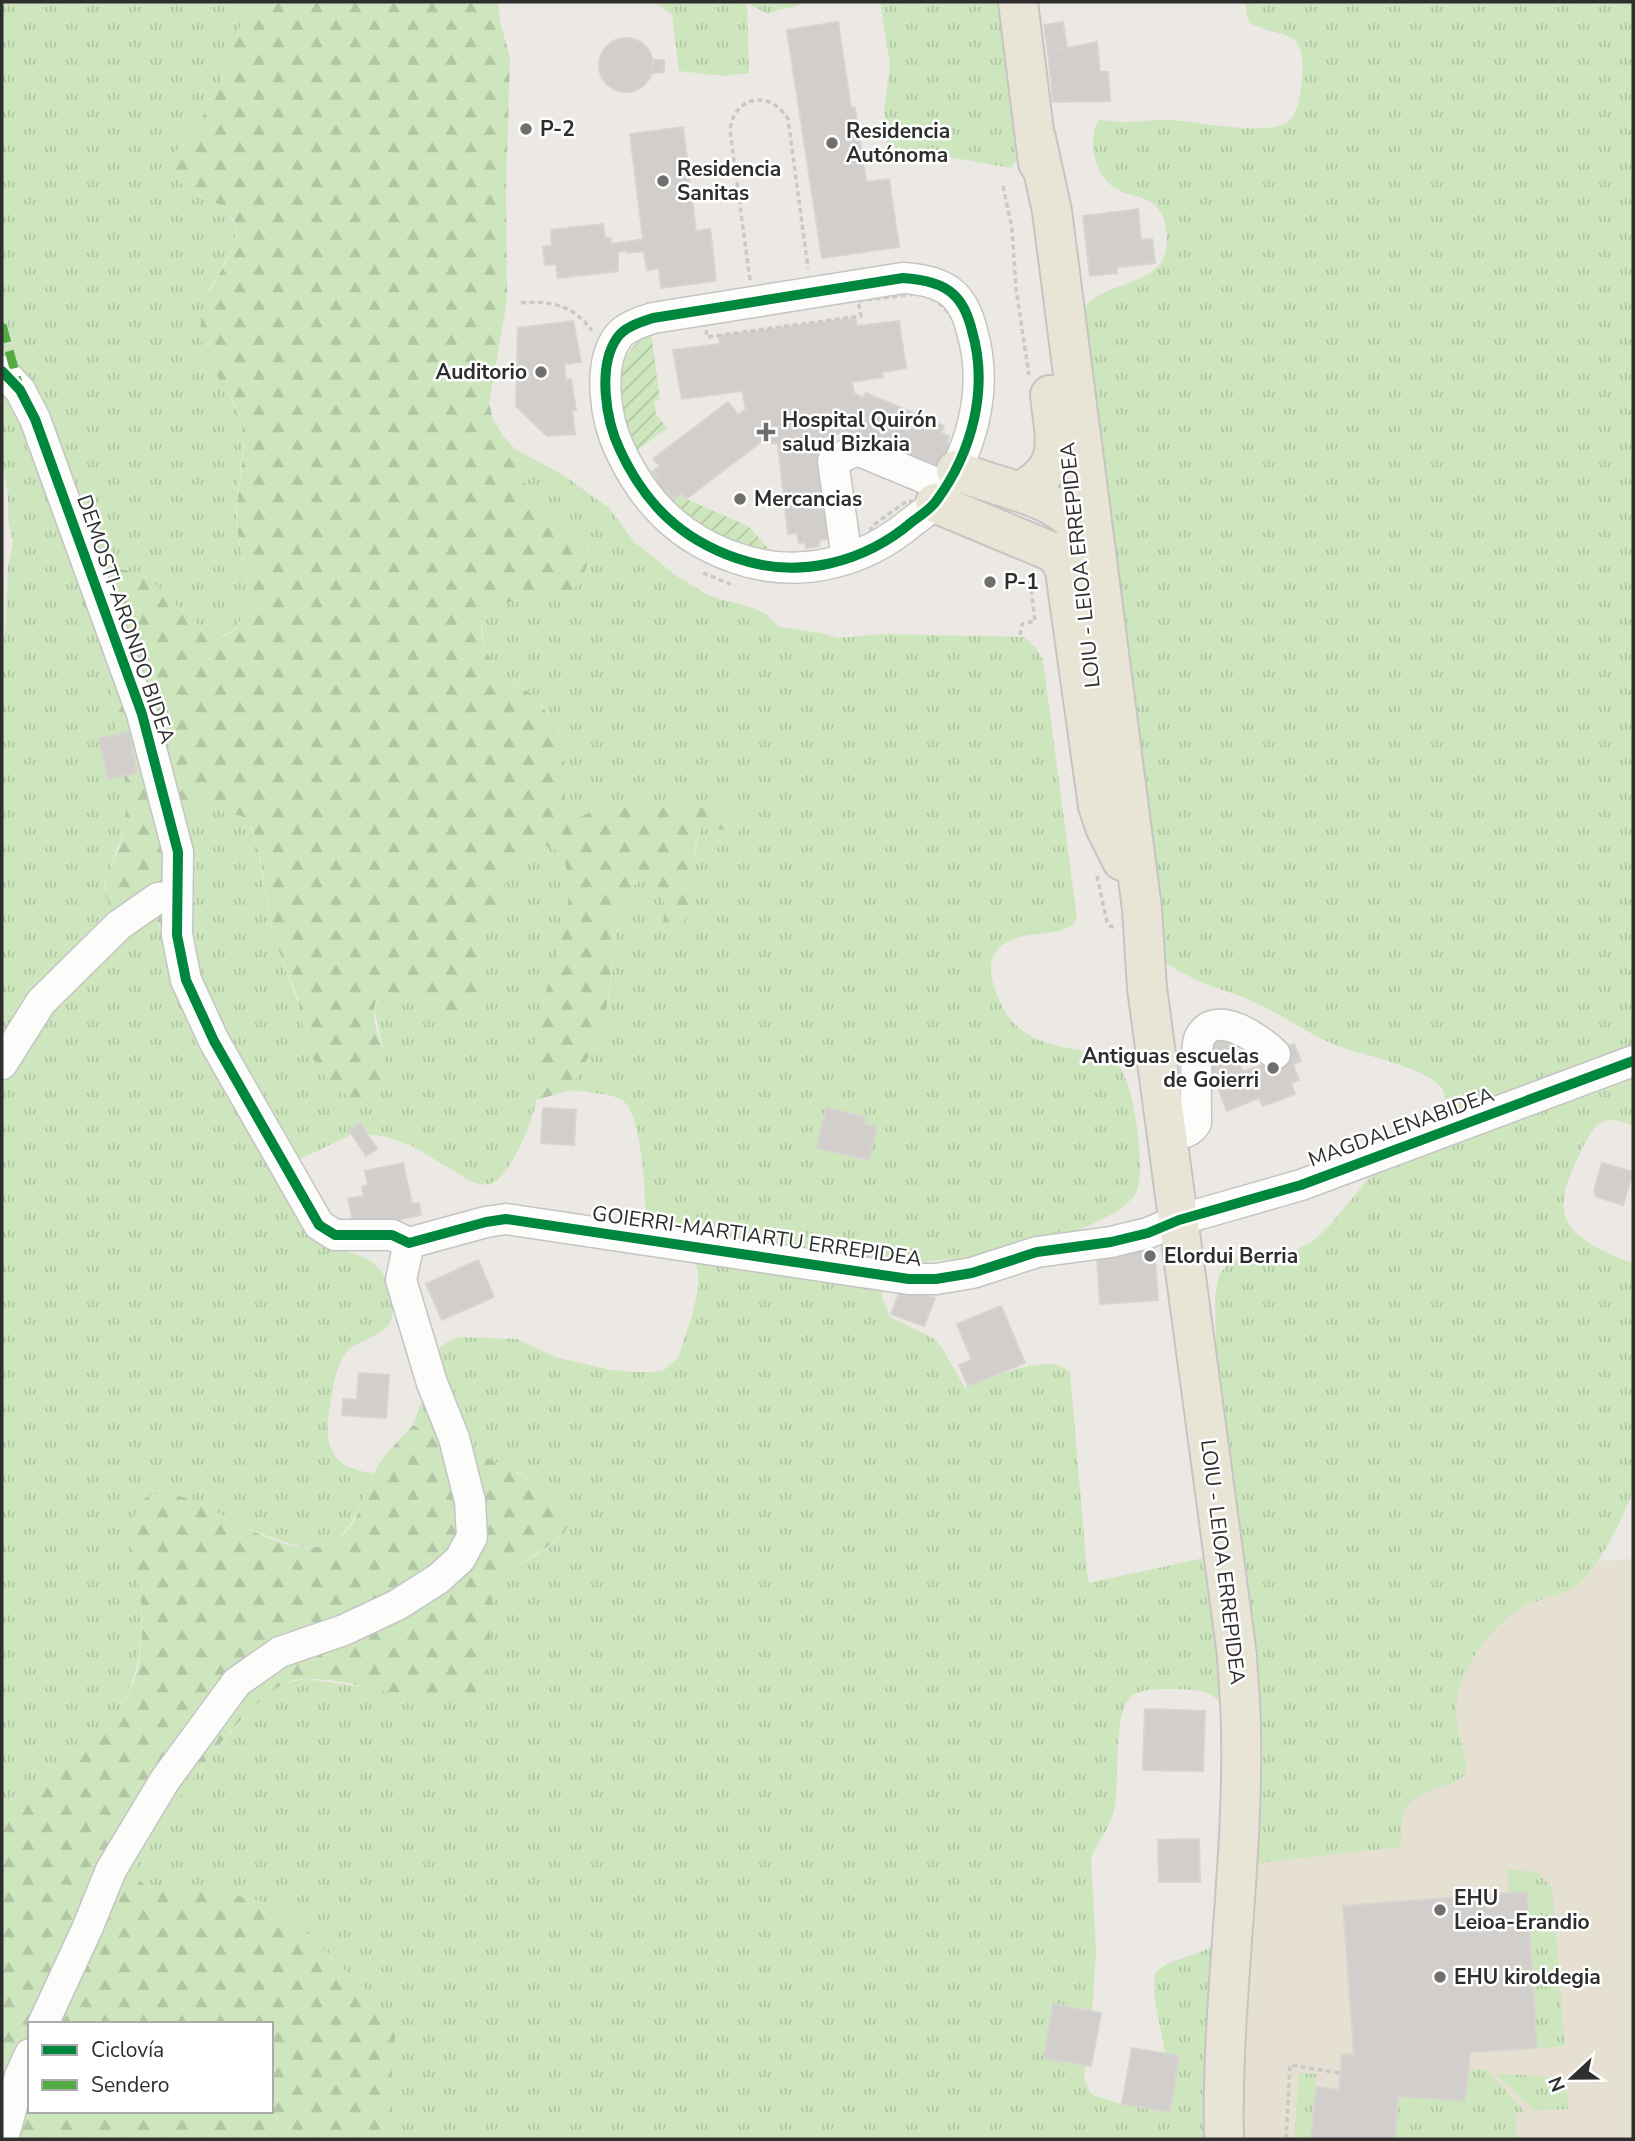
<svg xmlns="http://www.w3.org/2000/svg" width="1635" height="2141" viewBox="0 0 1635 2141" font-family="'Nunito Sans',sans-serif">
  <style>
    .education { fill: #e6e0d3 }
    .grass { fill: url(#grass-tufts) }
    .forest { fill: url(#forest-firs); fill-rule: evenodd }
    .garden { fill: url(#garden-furrows) }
    .building { fill: #d1cecb; stroke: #d7d4d0; stroke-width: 2 }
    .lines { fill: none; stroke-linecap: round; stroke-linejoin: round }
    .minor-casing { stroke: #c5c4c5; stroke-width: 33 }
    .major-casing { stroke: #c6c5c4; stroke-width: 42 }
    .path { stroke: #c9c9c8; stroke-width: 3.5; stroke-dasharray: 5 3.5; stroke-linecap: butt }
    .minor { stroke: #fcfcfb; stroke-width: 30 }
    .major { stroke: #e8e4d6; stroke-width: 38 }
    .quiet { stroke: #54ab44; stroke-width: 9; stroke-dasharray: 18 9; stroke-linecap: butt }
    .cycleway-casing { stroke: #fff; stroke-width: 15 }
    .cycleway { stroke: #00873e; stroke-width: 10 }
    .poi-dot { fill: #706f6e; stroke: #fff; stroke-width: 2.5 }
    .labels { text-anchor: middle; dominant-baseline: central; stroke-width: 5; stroke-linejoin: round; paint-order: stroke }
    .poi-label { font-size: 21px; font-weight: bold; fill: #2e2e2e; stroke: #fff; text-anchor: start }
    .street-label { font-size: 21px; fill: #2e2e2e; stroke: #fff }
  </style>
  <defs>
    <pattern id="grass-tufts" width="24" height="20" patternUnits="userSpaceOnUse" patternTransform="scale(1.75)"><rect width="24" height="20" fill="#cee6be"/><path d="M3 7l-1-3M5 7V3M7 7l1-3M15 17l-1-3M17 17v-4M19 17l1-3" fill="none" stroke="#b1c6a4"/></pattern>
    <pattern id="forest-firs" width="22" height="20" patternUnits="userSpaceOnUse" patternTransform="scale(1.75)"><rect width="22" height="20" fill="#cee6be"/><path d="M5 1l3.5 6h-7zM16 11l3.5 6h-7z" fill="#b1c6a4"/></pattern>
    <pattern id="garden-furrows" width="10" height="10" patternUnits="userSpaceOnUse" patternTransform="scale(1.75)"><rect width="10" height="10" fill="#cee6be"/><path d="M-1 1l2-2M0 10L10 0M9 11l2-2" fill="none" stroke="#b1c6a4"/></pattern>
  </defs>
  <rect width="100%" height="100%" fill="#ece8e4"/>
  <path class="education" d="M1633 1559V2139H1237L1254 1810 1342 1575Z"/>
  <path class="grass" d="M2 2H253C237 25 233 51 223 77 210 109 192 134 169 159L178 179 197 195 226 208 236 227 235 244 209 290 229 394 240 416 243 429C244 458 237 486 236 515 236 548 261 605 233 630 228 635 220 637 213 635 199 631 160 588 144 575L102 650 109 674 127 795 124 829 104 885 106 899 151 914 156 920 163 936 166 981 178 1007 196 957 195 920 188 888 179 815C194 801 229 805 244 819 250 824 253 831 256 839L273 936 301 1010 384 1054 374 1007C386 977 437 1012 456 1019L482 994C481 975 474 954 478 936 481 922 492 911 499 899 509 881 520 839 550 847 558 849 564 858 566 866 579 910 550 967 542 1011 538 1032 535 1054 535 1074 534 1083 537 1093 536 1101 534 1119 510 1177 492 1183 485 1186 479 1184 472 1182L411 1145 385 1137 357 1132 294 1162 322 1246C357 1254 385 1256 392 1299 393 1307 394 1317 389 1324 378 1339 356 1340 345 1354 337 1365 334 1382 332 1395 324 1434 322 1468 373 1473 359 1513 344 1559 291 1544 274 1539 257 1531 240 1526 208 1517 174 1509 141 1501 127 1523 136 1554 139 1579 146 1638 141 1700 92 1741 63 1765 30 1783 2 1807V651L6 625 8 566 13 543 8 521V493L2 462Z
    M653 2H804C795 9 779 8 768 14L747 3 749 73 724 76 679 71 672 14Z
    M880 2H1030L1021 153 1011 168 887 146 884 111 890 64Z
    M1245 2H1633V1125C1624 1123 1611 1117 1602 1122 1590 1129 1583 1146 1578 1158 1570 1174 1560 1197 1565 1215 1570 1238 1613 1257 1633 1263 1633 1312 1633 1362 1633 1412 1633 1436 1635 1462 1633 1486 1631 1507 1594 1575 1576 1586 1562 1595 1546 1597 1531 1603 1500 1616 1475 1650 1462 1680 1455 1696 1455 1716 1459 1733 1461 1746 1469 1760 1465 1774 1458 1782 1451 1784 1441 1787 1403 1799 1401 1809 1401 1847L1229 1866 1225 1706C1211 1690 1195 1690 1176 1689 1162 1689 1145 1688 1133 1695 1112 1708 1120 1785 1114 1810 1110 1828 1097 1842 1091 1859L1096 1951 1092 2015 1084 2079 1090 2092 1095 2096 1124 2105 1143 2106 1169 2071 1154 1997 1155 1974C1169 1956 1198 1959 1215 1943L1209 2139H380L387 2114 395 2049 390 2021 366 1990 283 1911 247 1898 147 1886 139 1882 135 1871 138 1858 146 1844 198 1771 256 1703 278 1685 305 1679 357 1686 486 1679C491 1652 483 1617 495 1591 510 1559 556 1554 568 1525 551 1497 547 1491 519 1473L413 1425 425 1392 436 1351 450 1340 459 1337 517 1339 555 1357 611 1370 634 1372H654L664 1370 678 1358 692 1315 698 1289V1270L692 1258 645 1236C647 1210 644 1115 622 1100 612 1093 582 1092 569 1090 581 1069 596 1047 603 1023 617 978 607 921 636 882L646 880C668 887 665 905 664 924L693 898V862L700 827 741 831 688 807 654 802 603 806 580 817C574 816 570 815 567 809 559 792 569 753 557 729 552 719 541 703 532 694 523 686 509 683 500 674 486 658 471 622 495 608 513 597 538 600 558 595L588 560V548L534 501 521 476 515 449 565 476 611 510 634 542 678 577 710 596 756 609 766 614 779 627 821 633 838 638 882 634 1024 637 1036 648 1043 660 1077 919C1063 942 1014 925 996 952 987 964 991 979 996 992 1012 1037 1041 1043 1082 1051 1095 1053 1107 1055 1117 1064 1135 1081 1144 1164 1138 1188 1129 1222 1015 1252 982 1257 961 1260 933 1258 913 1265 903 1268 891 1279 882 1286V1297L890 1317 933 1338 942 1348 965 1388C992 1379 1046 1350 1070 1372L1088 1583 1241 1550 1217 1403 1215 1295 1219 1275 1229 1262 1240 1258 1290 1253 1313 1241 1329 1226 1370 1177 1437 1115C1444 1106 1449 1096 1440 1086 1422 1067 1367 1056 1341 1047 1310 1036 1284 1015 1254 1002 1223 988 1189 982 1162 959L1082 312C1101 277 1168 290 1167 240 1167 226 1163 210 1151 202 1142 196 1130 196 1120 191 1096 179 1086 144 1098 120 1109 120 1119 123 1130 122 1143 122 1155 119 1168 120 1195 121 1263 136 1286 123 1300 114 1300 93 1302 78 1306 26 1285 40 1252 24L1248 20Z
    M1507 1869 1537 1872 1552 1888 1565 2046 1537 2048 1509 1893Z
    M1468 2069 1487 2070 1525 2112 1515 2113 1517 2139H1395L1398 2096Z
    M1299 2073 1316 2074 1311 2139H1294Z
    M1495 2073 1566 2078 1568 2109 1534 2111Z"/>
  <path class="forest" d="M253 2H498L500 21 510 58 506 190 507 301 489 403 493 419 503 436 515 449 521 476 534 501 586 546C590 554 588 562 585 571 573 615 506 584 485 618 473 638 494 670 511 682 518 687 527 689 533 696 540 703 547 713 552 721 564 739 565 762 565 783 565 791 564 802 567 809 570 815 574 816 580 817L603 806 654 802 722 809 744 824 741 831 700 828C697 838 694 849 693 860 692 882 697 905 682 924H663C665 905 668 887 646 880L636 882C607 921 616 978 603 1023 596 1047 581 1069 569 1090L537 1100C530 1066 538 1025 546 992 554 958 589 874 553 848 522 838 510 876 500 897 492 911 479 924 477 940 474 962 493 994 475 1013 454 1038 409 977 376 1001 362 1036 419 1078 360 1107L326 1078 307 1050 298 998 273 936 260 856 253 829 241 816 217 808 188 809 178 815 188 888 195 920 196 957 190 1019C181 1010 173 1002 168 989 161 968 172 931 152 916 143 909 123 909 111 904L104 895 106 878 119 848 124 829 127 795 109 674 102 650 82 603 79 574C99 570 122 566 142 575 164 585 202 642 225 636 237 632 243 617 245 606 250 577 238 550 237 522 235 487 250 450 240 416 232 391 209 372 203 346 189 293 243 257 236 227 230 200 202 202 184 186 176 179 173 169 169 159 192 134 210 109 223 77 233 52 237 25 253 2Z
    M413 1425C443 1439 565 1485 568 1519 570 1532 556 1540 547 1547 525 1561 499 1573 492 1601 486 1627 498 1681 472 1695 453 1706 425 1699 405 1695 372 1689 328 1675 295 1680 254 1687 182 1794 157 1829 145 1845 122 1872 147 1886 187 1891 249 1891 283 1911L366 1990 390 2021 395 2036V2049L387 2114 380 2139H8L2 2098V1807C55 1763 131 1733 140 1655 142 1637 143 1619 141 1602 139 1579 123 1514 144 1499 188 1468 279 1578 337 1539 360 1524 362 1497 373 1475 381 1457 400 1440 413 1425ZM30 2024H271V2111H30Z"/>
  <path class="garden" d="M651 333 660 400 654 401 656 414 667 428 637 450C616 411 606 357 651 333Z
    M666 489 673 498 681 493 686 499 748 526 768 548 765 551 728 540 694 522 661 493Z"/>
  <path class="building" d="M838 22 851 108H855L866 182 889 179 899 247 822 258 787 30Z
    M1063 22 1067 48 1048 52 1044 25Z
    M599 65a27 27 0 1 1 54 0a27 27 0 1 1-54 0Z
    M1097 42 1100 72H1108L1110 101 1053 102 1048 52Z
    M653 60H664V72L653 73Z
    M683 127 696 231 710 229 716 281 661 288 659 268 647 270 644 251 627 253 626 242 643 239 630 134Z
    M1138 209 1141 240 1152 239 1155 263 1117 267V273L1090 276 1083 216Z
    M603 224 605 238H611V244L626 242 627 251 618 252V271L558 278 556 264 545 265 543 247 552 246 551 230Z
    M855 318 857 326 899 321 906 368 882 372 883 377 852 382 854 393 863 398 866 393 944 426 941 433 949 436 947 443 951 445 946 457 942 455 938 465 930 462 927 471 851 438 852 435 845 431 821 441V446H823L836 529 828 531 829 539 819 540V546L806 548 805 542 799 543 797 533 788 534 778 444 761 442 686 499 681 493 673 499 666 489 661 493 653 483 658 479 652 472 660 466 653 459 728 402 738 415 746 409 742 391 682 399 673 350 720 344 719 336Z
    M573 321 581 362 564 364 566 380 571 379 576 410H572L575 434 547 436 516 406 518 328Z
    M129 732 137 773 108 779 99 738Z
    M1228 1035 1243 1072 1283 1056 1280 1049 1294 1044 1301 1061 1293 1065 1299 1080 1291 1083 1295 1094 1263 1106 1259 1098 1227 1111 1202 1047Z
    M543 1108 576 1110 574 1145 541 1143Z
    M826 1108 866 1117 864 1124 877 1127 869 1160 817 1148Z
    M360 1123 377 1149 366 1156 349 1130Z
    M403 1163 412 1204 419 1203 421 1215 355 1229 348 1199 364 1196 362 1187 368 1185 365 1171Z
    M1602 1163 1633 1172 1623 1205 1597 1197 1594 1191Z
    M1154 1246 1158 1300 1100 1304 1097 1258 1119 1256 1118 1248Z
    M478 1260 494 1297 442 1320 426 1284Z
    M902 1286 935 1298 924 1326 891 1314Z
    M1001 1306 1025 1363 968 1386 959 1365 972 1360 957 1324Z
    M359 1373 389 1375 386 1418 342 1415 343 1399 357 1400Z
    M1145 1709 1205 1711 1203 1771 1143 1770Z
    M1199 1839 1200 1882H1159L1158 1840Z
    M1527 1892 1537 2048 1470 2052 1465 2101 1398 2096 1395 2139H1311L1316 2087 1339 2090 1342 2055 1354 2054 1343 1906Z
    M1053 2004 1101 2013 1091 2066 1044 2058Z
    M1132 2048 1179 2056 1170 2112 1122 2104Z"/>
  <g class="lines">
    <g class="minor-casing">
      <path id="minor" d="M903 278C920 279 940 282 953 294 963 303 969 318 972 331 989 389 972 452 937 500 931 509 921 515 913 521 864 563 798 580 736 558 681 539 645 504 620 450 606 421 597 367 617 338 624 327 641 322 653 318Z
        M2 371 20 390 35 419 142 714 178 852 177 935 186 980 214 1041 319 1225 335 1235H392L409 1243
        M847 559 833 461 857 450 946 487
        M2 1064 41 1002 119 925 158 898 176 896
        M1166 1135C1179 1133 1189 1135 1196 1123 1196 1107 1195 1051 1199 1039 1214 1006 1260 1039 1275 1054
        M409 1243 486 1222 506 1219 909 1279H936L972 1273 1037 1252 1111 1242 1148 1233 1179 1220 1301 1185 1633 1061
        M43 2024 87 1929 111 1870 165 1780 237 1682 280 1652 344 1630 397 1605 438 1579 460 1559 472 1537 470 1501 454 1438 432 1383 401 1280 409 1243
        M3 2139 20 2076 30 2054"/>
    </g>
    <g class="major-casing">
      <path id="major" d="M1018 2 1038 163
        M1036 138 1052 211 1142 909 1147 988 1237 1655C1238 1680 1241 1705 1241 1729 1244 1866 1221 2002 1224 2139
        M956 470C992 488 1060 494 1081 532 1084 539 1084 550 1085 558
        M1019 492C1066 467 1055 441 1050 395
        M935 503 1050 551 1060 559 1065 571 1098 806 1105 827 1122 861"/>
    </g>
    <path class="path" d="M1003 186 1012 228 1016 289 1029 375
      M750 280 730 131C733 96 770 89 788 119L808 268
      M915 294C982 302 967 416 948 458 941 475 928 488 917 502L907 501 872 526 869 536C846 549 824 554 797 555 705 560 630 489 617 399 614 375 617 352 637 337 656 324 683 325 705 322L707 337 861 316 858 301Z
      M521 303C550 300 575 306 592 331
      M703 573 735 586
      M1020 635 1022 624 1035 621 1029 572
      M1097 876 1107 922 1110 926 1116 928
      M1286 2139 1290 2065 1340 2073"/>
    <use href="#minor" class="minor"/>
    <use href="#major" class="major"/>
    <path class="quiet" d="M2 325 18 383"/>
    <g class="cycleway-casing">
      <path id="cycleway" d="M903 278C920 279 940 282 953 294 963 303 969 318 972 331 989 389 972 452 937 500 931 509 921 515 913 521 864 563 798 580 736 558 681 539 645 504 620 450 606 421 597 367 617 338 624 327 641 322 653 318Z
        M2 371 20 390 35 419 142 714 178 852 177 935 186 980 214 1041 319 1225 335 1235H392L409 1243 486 1222 506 1219 909 1279H936L972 1273 1037 1252 1111 1242 1148 1233 1179 1220 1301 1185 1633 1061"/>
    </g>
    <use href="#cycleway" class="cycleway"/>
  </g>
  <g class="poi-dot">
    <circle cx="526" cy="129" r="7"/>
    <circle cx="832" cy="143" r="7"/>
    <circle cx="663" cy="181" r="7"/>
    <circle cx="541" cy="372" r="7"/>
    <path d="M762.5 421.5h7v7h7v7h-7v7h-7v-7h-7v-7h7z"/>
    <circle cx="740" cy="499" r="7"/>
    <circle cx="990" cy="582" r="7"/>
    <circle cx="1273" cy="1068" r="7"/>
    <circle cx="1150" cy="1256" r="7"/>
    <circle cx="1440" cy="1910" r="7"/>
    <circle cx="1440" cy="1977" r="7"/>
  </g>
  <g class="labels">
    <g class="poi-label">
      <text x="540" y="129">P-2</text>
      <text x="846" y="131">Residencia<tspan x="846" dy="24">Autónoma</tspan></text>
      <text x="677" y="169">Residencia<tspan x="677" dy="24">Sanitas</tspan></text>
      <text x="527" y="372" text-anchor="end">Auditorio</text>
      <text x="782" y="420">Hospital Quirón<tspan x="782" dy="24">salud Bizkaia</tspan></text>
      <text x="754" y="499">Mercancias</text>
      <text x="1004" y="582">P-1</text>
      <text x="1259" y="1056" text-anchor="end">Antiguas escuelas<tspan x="1259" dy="24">de Goierri</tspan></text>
      <text x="1164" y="1256">Elordui Berria</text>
      <text x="1454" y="1898">EHU<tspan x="1454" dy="24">Leioa-Erandio</tspan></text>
      <text x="1454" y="1977">EHU kiroldegia</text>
    </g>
    <g class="street-label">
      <text transform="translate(1080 565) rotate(-96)">LOIU - LEIOA ERREPIDEA</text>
      <text transform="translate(126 619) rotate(71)">DEMOSTI-ARONDO BIDEA</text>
      <text transform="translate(1401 1127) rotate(-20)">MAGDALENABIDEA</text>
      <text transform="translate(757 1236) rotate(8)">GOIERRI-MARTIARTU ERREPIDEA</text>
      <text transform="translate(1223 1562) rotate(83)">LOIU - LEIOA ERREPIDEA</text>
    </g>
  </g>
  <rect width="1635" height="2141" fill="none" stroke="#2e2e2e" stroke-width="7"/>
  <rect x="28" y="2022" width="245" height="91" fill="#ffffff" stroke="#ababab" stroke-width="2"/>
  <rect x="42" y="2045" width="35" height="10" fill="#00873e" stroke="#ababab" stroke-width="2"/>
  <text x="91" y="2057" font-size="21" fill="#2e2e2e">Ciclovía</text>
  <rect x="42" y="2080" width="35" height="10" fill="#54ab44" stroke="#ababab" stroke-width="2"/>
  <text x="91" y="2092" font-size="21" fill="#2e2e2e">Sendero</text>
  <g transform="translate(1572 2078) rotate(248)" stroke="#ffffff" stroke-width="5" paint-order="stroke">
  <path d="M0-5L12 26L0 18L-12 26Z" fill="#2e2e2e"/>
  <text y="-10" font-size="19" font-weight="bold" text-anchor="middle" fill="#2e2e2e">N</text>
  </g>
</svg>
